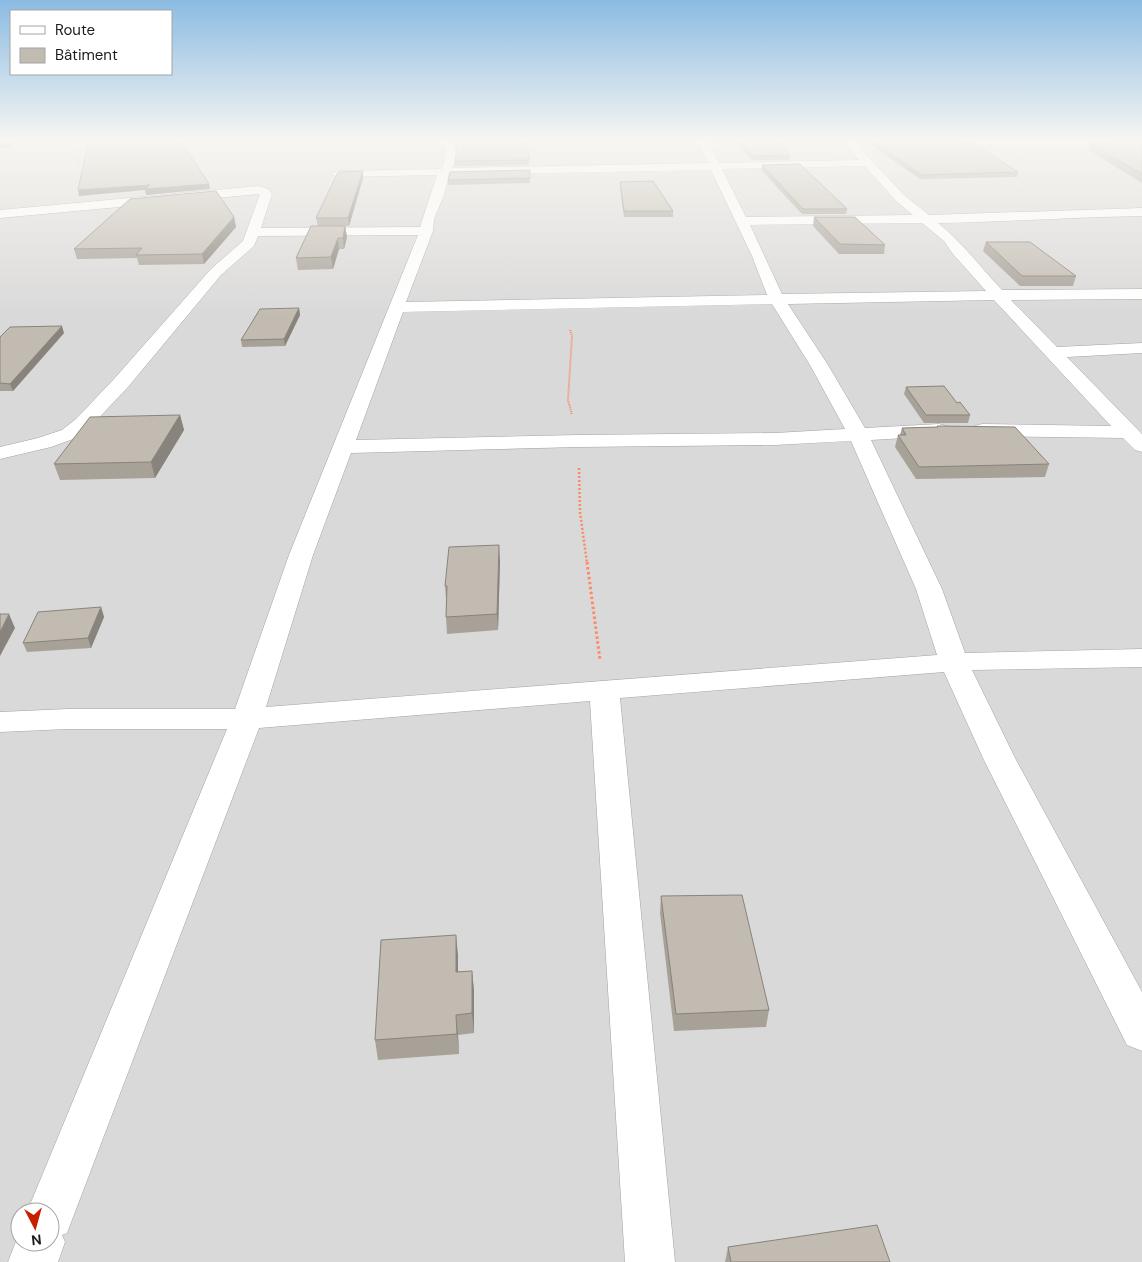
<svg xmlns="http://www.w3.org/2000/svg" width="1142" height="1262" viewBox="0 0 1142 1262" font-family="'DM Sans',sans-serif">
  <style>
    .residential { fill: #dad9d9; fill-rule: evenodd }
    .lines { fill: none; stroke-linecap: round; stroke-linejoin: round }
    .minor-casing { stroke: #a3a3a3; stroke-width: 1 }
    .path-far3 { stroke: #fb8a65; stroke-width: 1; stroke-dasharray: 1 1; stroke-linecap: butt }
    .path-far2 { stroke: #fb8a65; stroke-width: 2; stroke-dasharray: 1 1; stroke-linecap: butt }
    .path-far1 { stroke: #fb8a65; stroke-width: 2.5; stroke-dasharray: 2 2; stroke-linecap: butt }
    .path { stroke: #fb8a65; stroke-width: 3; stroke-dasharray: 2.5 2.5; stroke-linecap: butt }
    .minor { fill: #fff; fill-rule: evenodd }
    .wall { fill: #a7a198 }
    .shaded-wall { fill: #88837c }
    .building { fill: #c2bbb1; stroke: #88837c }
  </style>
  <rect width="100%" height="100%" fill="#eeebe1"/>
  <path class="residential" d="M0 140H1142V1262H0ZM20 1212H50V1242H20Z"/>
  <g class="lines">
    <g class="minor-casing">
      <path id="minor" d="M440 140H450C458 151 457 157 452 168L708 163 697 140H707L719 163 859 160 849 148 846 140H856L859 147 904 195 929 215 1142 208V216C1074 217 1006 222 938 223 962 242 981 268 1002 290L1142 289V299L1011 300 1057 347 1142 343V353L1067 357 1142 434V452L1135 450 1123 438 982 436 975 434 972 430 975 426 982 424 1111 426 994 300 788 304 828 365 865 428 939 424 946 426 949 430 946 434 939 436 871 440 942 589 965 653 1142 649V667L972 670 1015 758 1142 992V1051L1127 1045 983 758 944 672 620 698 675 1262H625L590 701 259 728 67 1233 62 1235 65 1242 58 1262H8L20 1231V1242H50V1212H27L227 729H68L0 732V712L68 709H235L289 555 418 235 258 236 254 246 221 275 128 387 90 427 76 438 51 447 0 459V447L38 438 62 430 76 419 114 379 211 269 243 241 260 194 0 218V210L259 186 268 189 272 194 261 228 420 227 437 175 338 177 332 174 338 171 441 169C447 157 448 151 440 140ZM865 166 896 201 913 215 746 217 722 169ZM711 170 752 256 767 295 406 302 433 231 434 219 444 195 449 175ZM922 223 944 241 953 254 986 291 782 294 750 225ZM772 304 810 365 845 429 775 433 578 435 356 440 403 312ZM851 441 916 589 937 655 266 707 313 555 351 453 578 447 775 445Z
        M926 140H1024L1142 144V150L931 143Z"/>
    </g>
    <path class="path-far3" d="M68 140 80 168"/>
    <path class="path-far2" d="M570 330 572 336 568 400 572 415"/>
    <path class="path-far1" d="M579 468 580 512 587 563"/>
    <path class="path" d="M587 562 600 660"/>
    <use href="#minor" class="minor"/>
  </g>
  <path class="wall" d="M453 140H527L529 165 455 166V161L457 152Z
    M736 140H774L790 155V160H752L736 142Z
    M864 140H931L1018 172 1017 177 920 179Z
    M1080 140H1142V143Z
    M1090 143 1142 145V183L1088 150Z
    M762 165 847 209 846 214H802L761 170Z
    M530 170V183L448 185V180Z
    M363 178 349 226H318L316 218Z
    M620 182 673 211V217H624L620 187Z
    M234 217 236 227 204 264 139 265 137 258 77 259 74 249Z
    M814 217 885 245 884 254H839L813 226Z
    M345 226 347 237 344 249H339L333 269 298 270 296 258Z
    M986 242 1076 276 1073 286H1020L983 251Z
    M299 308 300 315 285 346 242 347 241 340Z
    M64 333 13 391H0V337Z
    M906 387 957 403 970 415 968 423H924L904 394Z
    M180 415 184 430 155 478 60 480 54 464Z
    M937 426 1049 464 1045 477 916 479 895 447 898 435H900L902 428 937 427Z
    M500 561 498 630 447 634 446 617V599L445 586Z
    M101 607 104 617 91 648 27 652 23 643Z
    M661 896 769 1010 766 1027 674 1031 660 913Z
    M458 955V972L472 971 474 991V1033L458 1035 459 1054 378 1060 375 1040Z
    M728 1247 890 1262H725Z"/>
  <path class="shaded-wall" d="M10 140H11L12 147 0 148V144Z
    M363 171V178L349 226 348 218Z
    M209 184 210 189 146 195 145 190 79 196 78 190 150 185Z
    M234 217 236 227 204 264 202 254Z
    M345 226 347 237 344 249 343 238Z
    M338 238 339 249 333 269 331 257Z
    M299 308 300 315 285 346 284 339Z
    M62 326 64 333 13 391 10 384Z
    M180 415 184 430 155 478 151 462Z
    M499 545 500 561 498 630 497 614Z
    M101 607 104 617 91 648 88 638Z
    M9 614 15 628 0 656V632Z
    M456 935 458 955V992L456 972Z
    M472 971 474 991V1033L472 1013Z
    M456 1015 458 1035 459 1054 457 1034Z"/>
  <path class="building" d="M0 140H10V143L0 144Z
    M89 140H180L209 184 145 189 150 185 78 190Z
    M454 140H527L529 160 455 161 457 149Z
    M738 140H774L790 155 753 156Z
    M871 140H931L971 142 1018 172 921 175Z
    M1090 143 1142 145V174Z
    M800 164 847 209H803L762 165Z
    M530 170V178L448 180 450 172Z
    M363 171 348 218H316L338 172Z
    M653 181 673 211H624L620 182Z
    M216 191 234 217 202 254 136 255 142 248 74 249 130 199Z
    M814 217H855L885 245 840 244Z
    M311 226H345L343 238H338L331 257 296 258Z
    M986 242H1030L1076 276H1022Z
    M299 308 284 339 241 340 260 309Z
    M62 326 10 384 0 383V337L10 327Z
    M944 386 957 403 960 402 970 415H926L906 387Z
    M180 415 151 462 54 464 90 417Z
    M937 426 1015 427 1049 464 919 467 898 435H906L902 428 938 427Z
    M499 545 497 614 446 617 447 586H445L449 547Z
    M101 607 88 638 23 643 38 612Z
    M0 614H9L0 632Z
    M742 895 769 1010 676 1014 661 896Z
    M456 935V972L472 971V1013L456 1015 457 1034 375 1040 381 940Z
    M877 1225 890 1262H731L728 1247Z"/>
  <linearGradient id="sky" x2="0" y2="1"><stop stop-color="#8bbbe3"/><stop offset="0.44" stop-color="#f7f6f2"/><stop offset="1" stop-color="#f7f6f2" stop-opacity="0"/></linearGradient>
  <rect width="1142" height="317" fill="url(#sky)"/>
  <rect x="10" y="10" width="162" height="65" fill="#ffffff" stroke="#a4a4a4"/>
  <rect x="20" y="26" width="25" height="8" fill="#ffffff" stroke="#a4a4a4"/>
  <text x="55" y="35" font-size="15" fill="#1c1c1c">Route</text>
  <rect x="20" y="48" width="25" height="15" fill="#c2bbb1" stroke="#a4a4a4"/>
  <text x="55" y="60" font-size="15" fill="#1c1c1c">Bâtiment</text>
  <g transform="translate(35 1227) rotate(174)"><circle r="24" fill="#ffffff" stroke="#a4a4a4"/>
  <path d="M0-4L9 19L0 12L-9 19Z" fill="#c81e00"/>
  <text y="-8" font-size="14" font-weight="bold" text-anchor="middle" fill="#1c1c1c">N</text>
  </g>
</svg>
